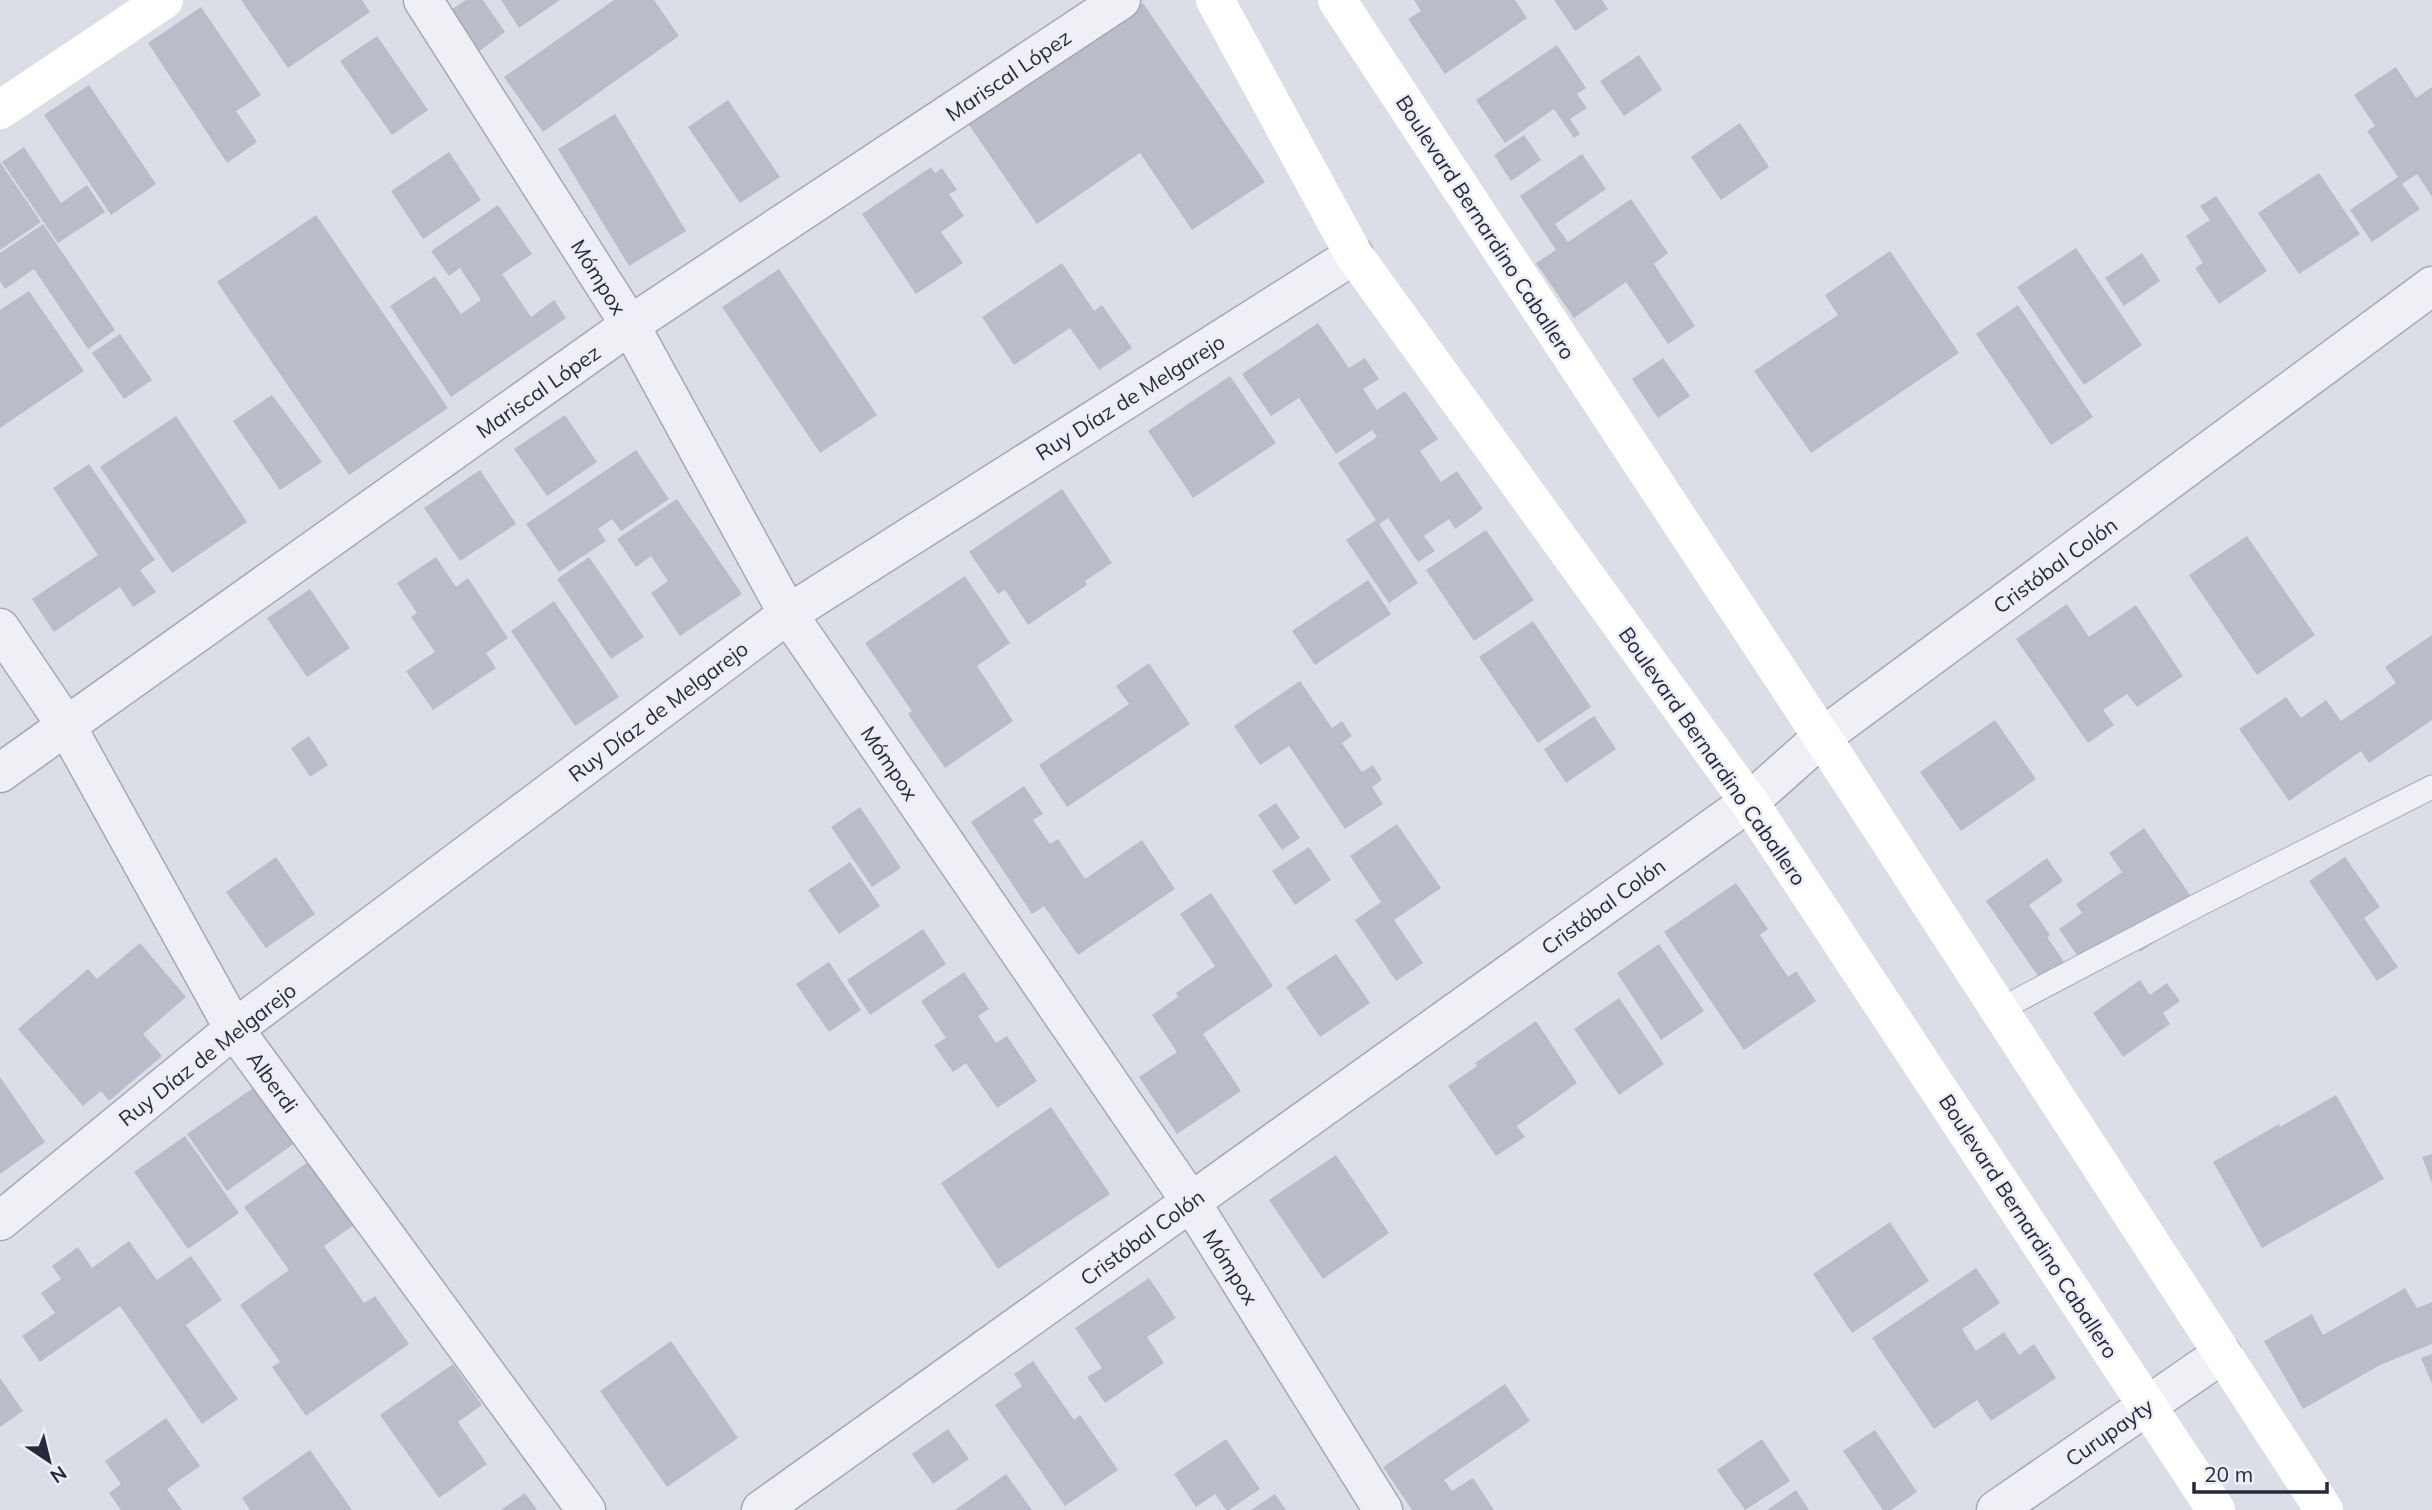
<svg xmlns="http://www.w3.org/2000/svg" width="2432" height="1510" viewBox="0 0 2432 1510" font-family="Mulish,sans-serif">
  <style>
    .building { fill: #babcca }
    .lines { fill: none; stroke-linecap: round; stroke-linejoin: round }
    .service-casing { stroke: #a5a8b4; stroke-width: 25 }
    .minor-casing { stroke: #a5a8b4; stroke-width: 41 }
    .service { stroke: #eff0f5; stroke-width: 23 }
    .minor { stroke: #eff0f5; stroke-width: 38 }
    .secondary { stroke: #fff; stroke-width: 38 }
    .labels { text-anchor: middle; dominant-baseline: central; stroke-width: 5; stroke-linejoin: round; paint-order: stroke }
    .street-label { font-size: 21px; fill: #26293d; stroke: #ecedf5 }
  </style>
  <rect width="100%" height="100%" fill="#dcdee7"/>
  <path class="building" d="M241 0H362L370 12 288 68Z
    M466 0H483L505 32 478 52 449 11Z
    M501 0H560L519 28Z
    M614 0H654L679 36 543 132 504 77Z
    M1414 0H1515L1527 18 1445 74 1408 19 1421 11Z
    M1554 0H1602L1608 9 1575 31Z
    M1143 3 1265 182 1192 230 1140 153 1037 224 967 122Z
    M201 7 261 95 236 111 257 142 227 163 148 43Z
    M377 36 428 110 392 135 340 61Z
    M1557 45 1586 88 1577 94 1587 108 1570 119 1580 134 1574 138 1554 109 1505 143 1476 100Z
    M1639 55 1662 90 1624 116 1600 81Z
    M2396 67 2416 98 2432 87V197L2417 174 2402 184 2420 209 2372 242 2350 210 2398 177 2367 131 2375 126 2354 95Z
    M89 85 156 184 111 215 44 115Z
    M728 100 780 177 740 203 688 127Z
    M615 114 686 231 629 266 558 149Z
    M1740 123 1769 167 1721 200 1691 157Z
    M1524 135 1541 160 1511 181 1494 155Z
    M24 147 61 203 87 185 105 212 58 243 2 162Z
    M449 152 481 200 423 239 391 191Z
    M1582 154 1606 189 1555 224 1568 242 1631 199 1668 253 1654 264 1695 326 1668 344 1626 282 1574 318 1536 263 1556 250 1520 196Z
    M0 162 41 222 0 250Z
    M931 167 935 173 942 168 957 190 949 194 964 216 941 232 963 263 916 294 862 214Z
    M2319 173 2360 234 2299 274 2258 213Z
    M2216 196 2267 271 2219 304 2195 268 2203 263 2186 236 2210 220 2200 206Z
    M498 205 532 254 502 274 531 317 554 300 566 318 451 397 390 306 435 276 461 314 481 300 460 268 449 276 431 251Z
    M316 215 448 408 349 475 217 282Z
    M43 224 115 330 88 349 34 269 5 289 0 281V253Z
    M2076 248 2142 345 2084 385 2017 287Z
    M1890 251 1959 353 1811 453 1754 371 1838 315 1825 295Z
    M2142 253 2160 281 2124 306 2105 278Z
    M1062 263 1094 311 1102 305 1132 348 1099 370 1070 328 1014 365 982 317Z
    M779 269 877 415 820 453 722 307Z
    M29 291 84 371 0 428V310Z
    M2018 305 2093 417 2051 445 1976 334Z
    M1318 323 1349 368 1365 358 1379 379 1363 389 1377 410 1405 391 1438 439 1420 451 1441 482 1457 471 1483 509 1455 529 1449 519 1424 536 1435 551 1418 562 1388 518 1379 524 1418 583 1389 603 1346 540 1376 520 1338 463 1377 437 1372 430 1336 454 1299 398 1271 416 1242 374Z
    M120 334 152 380 124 399 92 353Z
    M1663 358 1690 396 1658 418 1632 379Z
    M1230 376 1276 443 1193 498 1148 431Z
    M272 395 322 462 280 490 233 421Z
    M565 415 597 462 547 496 514 449Z
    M176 416 247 522 172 573 100 467Z
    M636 450 669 499 621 531 612 519 598 529 606 541 559 572 526 524Z
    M89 464 155 560 140 570 156 592 133 607 120 587 54 632 32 599 98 555 53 488Z
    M480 470 516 524 460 561 424 508Z
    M1062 489 1112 563 1085 581 1087 585 1028 625 1005 590 998 594 969 552Z
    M677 499 742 594 680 636 651 593 668 581 651 556 636 567 617 539Z
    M1486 530 1534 600 1474 641 1426 570Z
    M2247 536 2315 635 2257 675 2189 575Z
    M436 557 456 587 468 578 508 638 486 653 496 668 433 710 406 671 435 652 411 617 417 613 397 583Z
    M589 557 644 637 611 659 557 579Z
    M965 576 1010 643 977 666 1013 721 945 768 908 714 912 711 865 643Z
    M1368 580 1391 614 1315 665 1292 631Z
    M310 589 350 648 307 677 267 618Z
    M554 601 619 697 575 726 511 631Z
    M2067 604 2089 637 2136 605 2183 676 2137 707 2127 694 2103 710 2114 725 2088 743 2016 639Z
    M1533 621 1591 707 1538 743 1479 657Z
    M2432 635V720L2369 763 2361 751 2289 801 2239 729 2286 697 2301 718 2326 700 2341 721 2396 683 2385 667Z
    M1149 663 1190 724 1067 807 1039 765 1129 704 1116 686Z
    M1300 681 1332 728 1342 721 1352 736 1342 743 1362 772 1373 765 1382 780 1372 787 1383 804 1345 829 1289 746 1260 765 1234 726Z
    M1594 716 1616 749 1566 783 1544 749Z
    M1995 720 2036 779 1961 831 1920 772Z
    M309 736 328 765 310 777 291 748Z
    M1024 786 1043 814 1033 820 1050 844 1058 839 1085 879 1142 840 1175 889 1078 955 1044 906 1032 914 971 822Z
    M1276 803 1300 838 1282 850 1258 815Z
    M860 807 901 868 872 887 831 827Z
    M1397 824 1441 888 1394 920 1423 963 1396 981 1355 920 1381 902 1350 856Z
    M2144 828 2201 911 2140 952 2130 937 2086 968 2059 929 2082 913 2076 904 2122 872 2109 853Z
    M1309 847 1331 880 1295 905 1272 871Z
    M276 857 315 914 266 948 226 892Z
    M2345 857 2380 907 2364 918 2398 967 2377 981 2309 881Z
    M2047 858 2063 881 2029 905 2050 935 2047 937 2069 969 2045 986 1986 901Z
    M850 862 880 906 839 934 808 890Z
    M1736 883 1768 929 1760 935 1788 977 1796 971 1816 1001 1744 1050 1664 932Z
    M1211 893 1273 986 1203 1034 1241 1091 1177 1134 1139 1077 1177 1052 1152 1015 1178 997 1176 993 1215 966 1180 914Z
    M923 929 946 964 870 1015 847 980Z
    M140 943 186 997 143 1034 162 1056 109 1101 101 1091 83 1106 18 1029 88 969 97 979Z
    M1659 944 1704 1011 1661 1040 1617 973Z
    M1336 954 1370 1003 1320 1037 1286 987Z
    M829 962 861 1010 829 1032 796 984Z
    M964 972 989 1009 978 1016 996 1043 1007 1036 1037 1081 997 1108 966 1063 953 1072 934 1045 946 1038 921 1001Z
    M2140 980 2150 995 2167 983 2180 1001 2163 1013 2170 1024 2123 1057 2093 1013Z
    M1619 998 1664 1064 1619 1095 1574 1029Z
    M1536 1021 1577 1083 1517 1126 1525 1137 1496 1156 1448 1086 1477 1066 1475 1063Z
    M0 1077 45 1142 0 1174Z
    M256 1086 295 1143 227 1191 187 1134Z
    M2336 1095 2384 1179 2262 1248 2213 1162 2279 1124 2280 1127Z
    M1051 1107 1110 1194 998 1269 941 1183Z
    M185 1136 239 1213 188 1249 134 1172Z
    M2432 1154V1183L2422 1157Z
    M1336 1155 1389 1233 1323 1279 1269 1200Z
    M309 1161 354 1225 324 1246 364 1303 375 1296 409 1344 306 1416 272 1367 280 1362 240 1305 289 1270 244 1207Z
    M1890 1222 1929 1281 1852 1333 1813 1274Z
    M129 1241 157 1280 191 1256 222 1300 186 1325 238 1399 202 1424 120 1306 40 1362 22 1336 55 1313 41 1293 61 1279 52 1266 78 1247 92 1268Z
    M1976 1268 2000 1303 1962 1329 1976 1351 2004 1332 2019 1355 2034 1344 2056 1378 1991 1421 1977 1400 1934 1429 1872 1338Z
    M1149 1278 1176 1318 1147 1337 1164 1363 1105 1403 1087 1377 1102 1368 1075 1328Z
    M2405 1288 2417 1308 2432 1302V1344L2380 1365 2303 1409 2264 1341 2312 1314 2323 1335Z
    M671 1341 738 1438 667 1487 600 1391Z
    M2432 1354V1384L2421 1358Z
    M1033 1361 1074 1420 1080 1415 1118 1470 1065 1506 995 1405 1022 1386 1014 1374Z
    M453 1364 482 1405 458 1422 487 1464 439 1498 380 1415Z
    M0 1378 23 1411 0 1427Z
    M1505 1384 1530 1421 1444 1480 1452 1491 1473 1478 1494 1510H1412L1383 1467Z
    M166 1418 200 1466 167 1489 182 1510H121L109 1493 121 1484 105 1461Z
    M948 1429 969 1459 933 1484 912 1454Z
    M1875 1430 1917 1492 1891 1510H1883L1843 1451Z
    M1226 1439 1260 1489 1229 1510H1226L1215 1494 1196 1507 1174 1474Z
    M1762 1439 1790 1481 1745 1510 1717 1470Z
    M310 1450 352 1510H250L242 1498Z
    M1006 1474 1032 1510H955Z
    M1796 1490 1809 1510H1767Z
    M525 1493 537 1510H501Z
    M1275 1494 1286 1510H1251Z"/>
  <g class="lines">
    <g class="service-casing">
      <path id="service" d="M1999 1010 2202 903 2432 787"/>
    </g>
    <g class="minor-casing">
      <path id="minor" d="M423 0 630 325 788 614 1191 1202 1383 1510
        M0 628 67 727 234 1029 586 1510
        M0 773 630 325 1121 0
        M0 1221 234 1029 788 614 1354 255
        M761 1510 1749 802 1822 737 2432 286
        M1996 1510 2222 1354"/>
    </g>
    <use href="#service" class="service"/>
    <use href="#minor" class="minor"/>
    <path class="secondary" d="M1215 0 1354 255 1749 802 2216 1510
      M1337 0 1822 737 2324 1510
      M0 110 164 0"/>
  </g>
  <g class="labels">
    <g class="street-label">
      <text transform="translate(1008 75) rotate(-34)">Mariscal López</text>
      <text transform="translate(1486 227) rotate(57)">Boulevard Bernardino Caballero</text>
      <text transform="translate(599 277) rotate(58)">Mómpox</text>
      <text transform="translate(538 391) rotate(-35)">Mariscal López</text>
      <text transform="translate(1130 397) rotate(-32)">Ruy Díaz de Melgarejo</text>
      <text transform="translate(2055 565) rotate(-36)">Cristóbal Colón</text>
      <text transform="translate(658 711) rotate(-37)">Ruy Díaz de Melgarejo</text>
      <text transform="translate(1713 756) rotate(55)">Boulevard Bernardino Caballero</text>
      <text transform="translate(890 763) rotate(56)">Mómpox</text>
      <text transform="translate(1603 906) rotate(-36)">Cristóbal Colón</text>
      <text transform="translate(207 1054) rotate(-38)">Ruy Díaz de Melgarejo</text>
      <text transform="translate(273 1082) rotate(54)">Alberdi</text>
      <text transform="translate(2029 1226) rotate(57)">Boulevard Bernardino Caballero</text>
      <text transform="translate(1142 1237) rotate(-36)">Cristóbal Colón</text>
      <text transform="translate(1231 1267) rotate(58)">Mómpox</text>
      <text transform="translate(2109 1432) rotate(-35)">Curupayty</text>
    </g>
  </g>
  <g transform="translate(49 1461) rotate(145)" stroke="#ecedf5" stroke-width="5" paint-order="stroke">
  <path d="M0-5L12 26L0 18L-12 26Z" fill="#26293d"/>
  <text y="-10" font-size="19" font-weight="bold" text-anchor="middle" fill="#26293d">N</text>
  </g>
  <path d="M2194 1482v10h133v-10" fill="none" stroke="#26293d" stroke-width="3.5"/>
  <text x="2204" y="1482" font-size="21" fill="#26293d" stroke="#ecedf5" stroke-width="5" paint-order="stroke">20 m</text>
</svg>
